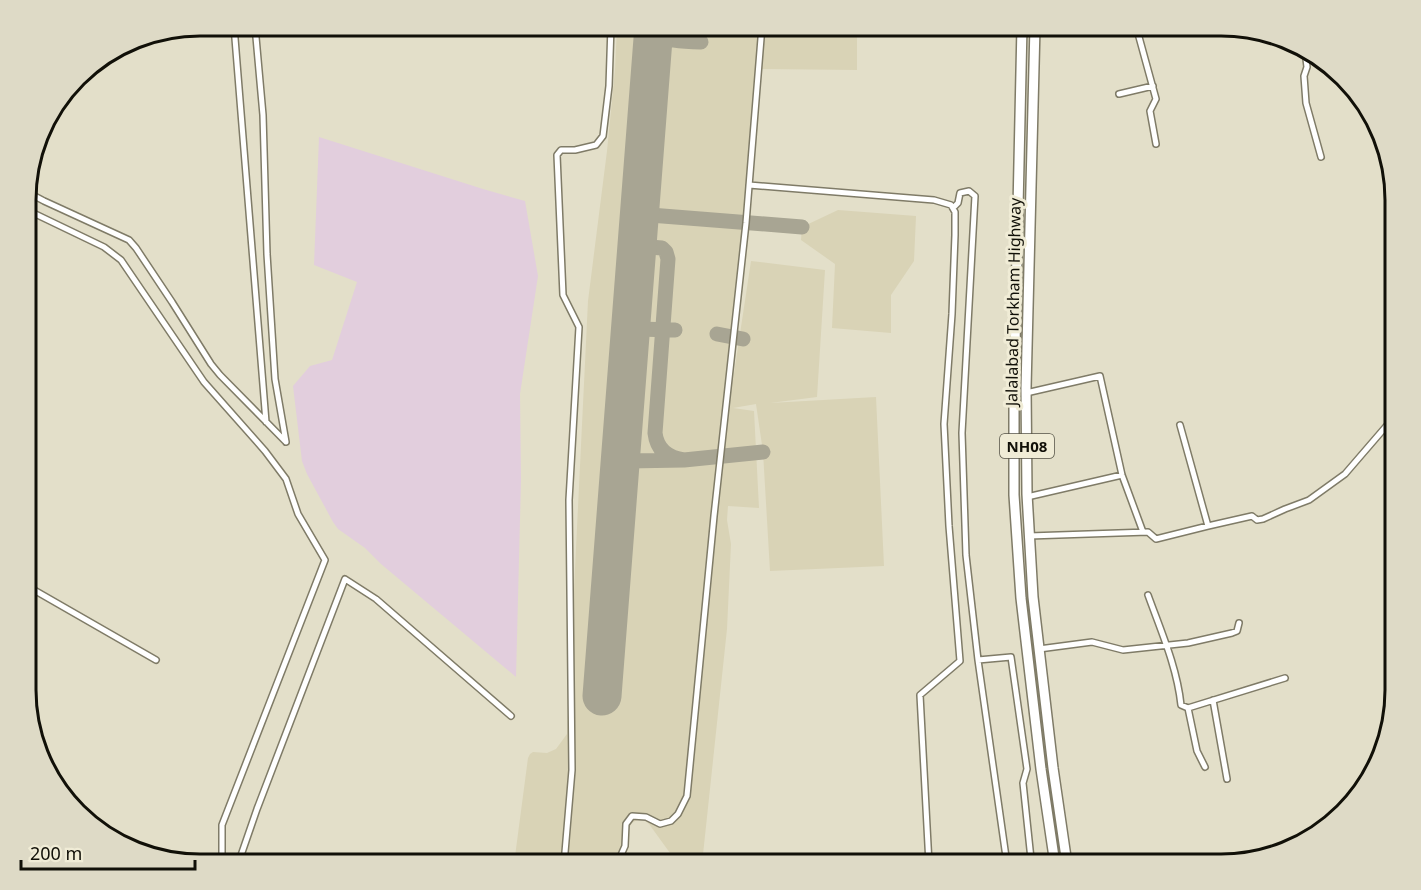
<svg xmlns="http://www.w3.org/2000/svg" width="1421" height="890" viewBox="0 0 1421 890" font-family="'Noto Sans',sans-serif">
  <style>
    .commercial { fill: #e2cedd }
    .built { fill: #d9d3b6 }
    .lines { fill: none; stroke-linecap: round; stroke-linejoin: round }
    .taxiway { stroke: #a8a593; stroke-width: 15 }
    .runway { stroke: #a8a593; stroke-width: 39 }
    .minor-casing { stroke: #7f7b67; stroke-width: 8 }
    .tertiary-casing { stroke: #7f7b67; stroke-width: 10 }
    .trunk-casing { stroke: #7f7b67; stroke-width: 12 }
    .minor { stroke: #fff; stroke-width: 5 }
    .tertiary { stroke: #fff; stroke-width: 7 }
    .trunk { stroke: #fff; stroke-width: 9 }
    .labels { text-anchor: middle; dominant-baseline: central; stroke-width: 6; stroke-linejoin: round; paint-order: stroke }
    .shield { fill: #f0ecd6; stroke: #545246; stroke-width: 1.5 }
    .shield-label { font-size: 15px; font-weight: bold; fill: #111008 }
    .street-label { font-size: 16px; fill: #111008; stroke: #f0ecd6 }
    .rim { fill: none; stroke: #111008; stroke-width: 3 }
  </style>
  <rect width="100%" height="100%" fill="#e3dfc9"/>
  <path class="commercial" d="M319 137 483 189 525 201 538 276 520 394 521 480 516 677 381 564 365 548 338 529 333 522 307 474 302 461 293 386 310 366 332 360 357 282 314 265Z"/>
  <path class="built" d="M617 26H857V70L762 69 733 380 751 261 825 270 817 397 770 403 876 397 884 566 770 571 763 452 756 404 733 408 754 411 759 508 728 506 727 520 731 544 727 629 702 864H684L670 853 649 824 644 820 639 819 632 823 629 828 625 851 621 864H514L528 758 530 754 533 752 547 753 556 749 567 734 588 301 607 151 615 70Z
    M838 210 916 216 914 261 891 295V333L832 328 835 264 801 240 802 227Z"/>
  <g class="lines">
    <path class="taxiway" d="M656 26C662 44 685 41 701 42
      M651 71C654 55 653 45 670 40
      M640 200 643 211 650 215 802 227
      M637 229C640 220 641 216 650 215
      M637 246 662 248 666 252 668 259 655 433C657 450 668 458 684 460
      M630 321 637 329 675 330
      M717 334 743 339
      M629 344 631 335 637 329
      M620 454 624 459 627 461 684 460 763 452
      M618 474 623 465 630 462"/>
    <path class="runway" d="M602 696 654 26"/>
    <g class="minor-casing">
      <path id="minor" d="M234 26 266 422
        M255 26 263 115 267 254 275 379 286 442
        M1136 26 1156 99 1150 111 1156 144
        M1305 51 1307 67 1304 76 1306 103 1321 157
        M1119 94 1153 86
        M749 185 934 200 951 205 955 212V235L952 314 944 424 949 526 960 661 920 695 929 864
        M27 192 44 201 129 240 136 248 172 302 211 364 220 375 285 441
        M953 208 958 203 960 193 969 191 975 196 962 433 966 555 978 660 1011 657 1027 769 1023 783 1031 859
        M27 210 104 247 121 260 204 382 265 451 286 479 298 514 325 560 222 825V864
        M1026 393 1100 376 1122 475 1143 532
        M1180 425 1208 526
        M1027 497 1122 475
        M1029 536 1148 532 1156 539 1208 526 1252 516 1257 520 1263 519 1285 509 1309 500 1345 474 1395 416
        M27 586 156 660
        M1148 595C1161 631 1177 667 1181 705L1188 708 1197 751 1205 767
        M1039 649 1092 642 1123 650 1188 643 1232 633 1237 631 1239 623
        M978 660 1007 864
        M1213 700 1227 779
        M1188 708 1285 678
        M238 864 257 809 345 579 376 599 511 716
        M564 864 572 770 569 500 579 327 563 295 557 155 561 150H575L596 145 603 136 609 86 611 26
        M617 864 625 846 626 824 632 816 646 817 660 824 671 821 678 814 687 796 714 516 746 223 762 26
        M1000 864 1031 859 1032 864"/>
    </g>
    <g class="tertiary-casing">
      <path id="tertiary" d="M1022 31 1074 26"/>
    </g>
    <g class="trunk-casing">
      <path id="trunk" d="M1022 26 1014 390V495L1021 598 1041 769 1055 864
        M1035 26 1026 388 1027 494 1033 597 1053 768 1067 864"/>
    </g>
    <use href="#minor" class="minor"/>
    <use href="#tertiary" class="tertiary"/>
    <use href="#trunk" class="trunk"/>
  </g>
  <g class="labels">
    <rect class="shield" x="1000" y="434" width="54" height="24" rx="4.5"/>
    <g class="shield-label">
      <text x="1027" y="446">NH08</text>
    </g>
    <g class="street-label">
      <text transform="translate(1013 302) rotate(-89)">Jalalabad Torkham Highway</text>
    </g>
  </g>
  <path d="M0 0H1421V890H0ZM200 36H1221A164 164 0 0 1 1385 200V690A164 164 0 0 1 1221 854H200A164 164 0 0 1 36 690V200A164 164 0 0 1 200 36Z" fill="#dedac6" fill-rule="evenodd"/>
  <path class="rim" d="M200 36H1221A164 164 0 0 1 1385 200V690A164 164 0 0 1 1221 854H200A164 164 0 0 1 36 690V200A164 164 0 0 1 200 36Z"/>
  <path d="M21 860v9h174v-9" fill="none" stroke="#111008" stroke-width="3"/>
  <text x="30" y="860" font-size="18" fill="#111008" stroke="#f0ecd6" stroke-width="4.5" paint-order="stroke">200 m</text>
</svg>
